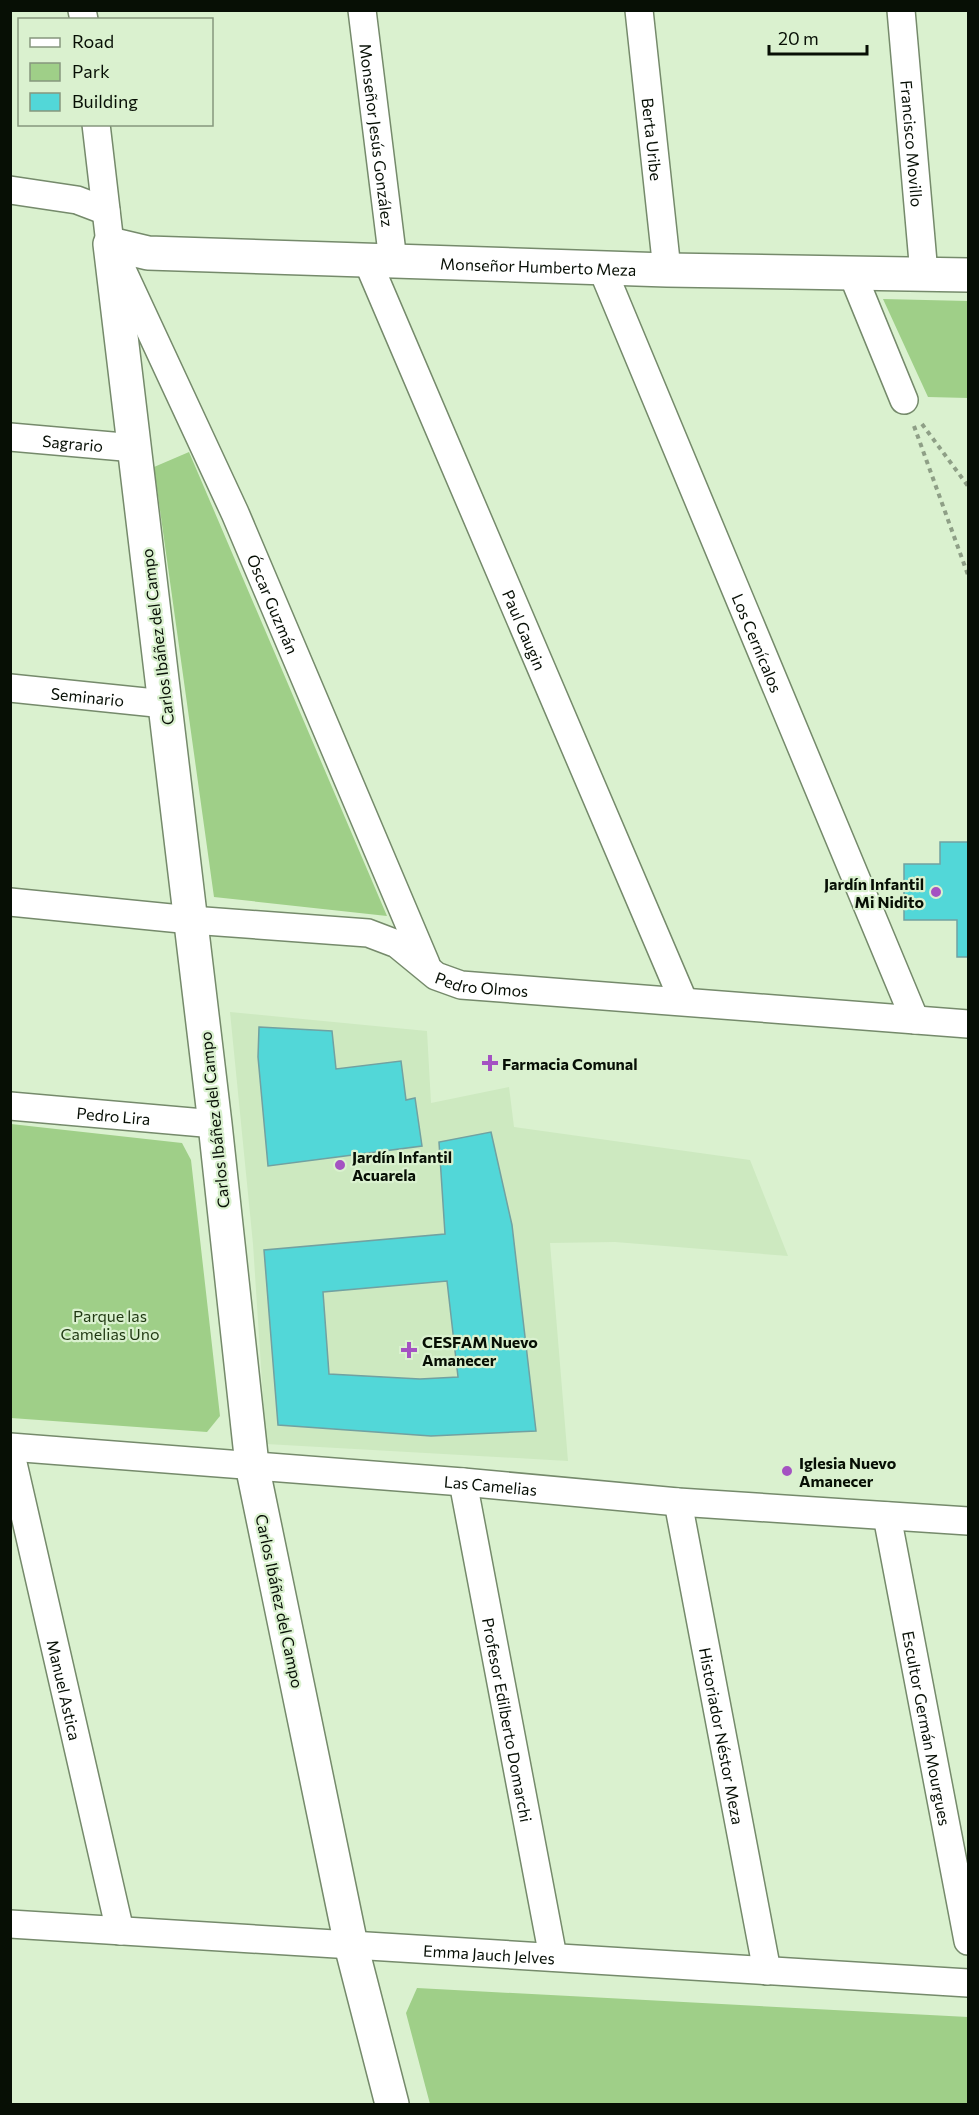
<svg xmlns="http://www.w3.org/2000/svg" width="979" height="2115" viewBox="0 0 979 2115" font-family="Commissioner,sans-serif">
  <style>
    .built { fill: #cde9c0 }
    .green { fill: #9fcf88 }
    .building { fill: #52d7d8; stroke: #71a1a1; stroke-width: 1.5; fill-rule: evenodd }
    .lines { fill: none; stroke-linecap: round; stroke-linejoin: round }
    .minor-casing { stroke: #758a6b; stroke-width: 30 }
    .tertiary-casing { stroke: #758a6b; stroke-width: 36 }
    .path { stroke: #8e9f86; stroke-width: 4; stroke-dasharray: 4.5 4.5; stroke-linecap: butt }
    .minor { stroke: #fff; stroke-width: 27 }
    .tertiary { stroke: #fff; stroke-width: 33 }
    .poi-dot { fill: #a452c2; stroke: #daf1cf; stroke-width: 2 }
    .labels { text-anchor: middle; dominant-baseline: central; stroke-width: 4.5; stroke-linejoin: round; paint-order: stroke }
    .street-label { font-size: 16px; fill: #070f05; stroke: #daf1cf }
    .poi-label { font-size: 16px; font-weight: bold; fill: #070f05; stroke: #daf1cf; text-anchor: start }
    .park-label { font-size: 16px; fill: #1f3711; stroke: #daf1cf }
  </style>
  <rect width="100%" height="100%" fill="#daf1cf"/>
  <path class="built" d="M230 1012 427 1031 431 1103 509 1087 514 1127 750 1160 788 1256 615 1242 550 1243 568 1461 266 1444 253 1244Z"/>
  <path class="green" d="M883 299 968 301V398L928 397Z
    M189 452 387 916 214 897 154 467Z
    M11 1124 182 1143 191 1160 220 1416 207 1432 11 1418Z
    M417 1988 968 2017V2104H430L406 2013Z"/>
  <path class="building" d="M940 842H968V957H957V920H904V864H940Z
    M259 1027 332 1031 336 1069 401 1061 406 1100 415 1098 422 1146 268 1166 258 1057Z
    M491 1132 512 1225 536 1431 431 1436 278 1425 264 1250 445 1234 439 1142ZM447 1281 458 1377 420 1379 329 1374 323 1292Z"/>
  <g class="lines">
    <g class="minor-casing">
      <g id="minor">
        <path d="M82 10 84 20"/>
        <path id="s1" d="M362 10 393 261"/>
        <path id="s2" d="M639 10 667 270"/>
        <path id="s3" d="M901 10 924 274"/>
        <path id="s4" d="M96 124 110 244 235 513 426 964"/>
        <path d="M10 190 77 200 106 211"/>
        <path id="s5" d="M367 260 683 1000"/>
        <path id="s6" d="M601 266 915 1020"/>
        <path d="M852 273 904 400"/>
        <path id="s7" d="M10 437 135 448"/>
        <path id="s8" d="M10 688 165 704"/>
        <path id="s9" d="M10 902 191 920 368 933 397 944 436 976 461 985 968 1024"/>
        <path id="s10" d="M10 1106 215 1124"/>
        <path id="s11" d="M10 1447 463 1482 678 1502 968 1521"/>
        <path id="s12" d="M10 1450 120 1931"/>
        <path id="s13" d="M463 1482 553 1957"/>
        <path id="s14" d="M678 1502 767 1971"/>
        <path id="s15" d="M887 1516 968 1941"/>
        <path id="s16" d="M10 1924 968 1983"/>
      </g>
    </g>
    <g class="tertiary-casing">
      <g id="tertiary">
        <path id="s17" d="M392 2104 351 1945 252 1465 215 1124 110 244 148 253 667 270 968 275"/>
      </g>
    </g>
    <path class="path" d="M922 424 968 486
      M914 426 968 575"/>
    <use href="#minor" class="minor"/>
    <use href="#tertiary" class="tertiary"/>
  </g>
  <g class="poi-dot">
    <circle cx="936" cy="892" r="6"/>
    <path d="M487 1054h6v6h6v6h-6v6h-6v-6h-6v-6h6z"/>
    <circle cx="340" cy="1165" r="6"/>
    <path d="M406 1341h6v6h6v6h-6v6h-6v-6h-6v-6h6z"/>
    <circle cx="787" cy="1471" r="6"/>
  </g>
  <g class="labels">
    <g class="street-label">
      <text stroke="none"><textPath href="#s1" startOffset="126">Monseñor Jesús González</textPath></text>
      <text stroke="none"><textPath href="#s2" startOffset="130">Berta Uribe</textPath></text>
      <text stroke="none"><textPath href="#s3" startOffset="134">Francisco Movillo</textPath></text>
      <text stroke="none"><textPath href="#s17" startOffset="2313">Monseñor Humberto Meza</textPath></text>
      <text stroke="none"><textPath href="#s7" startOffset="63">Sagrario</textPath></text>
      <text stroke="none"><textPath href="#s4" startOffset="516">Óscar Guzmán</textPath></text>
      <text stroke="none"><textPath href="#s5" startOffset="402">Paul Gaugin</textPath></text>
      <text transform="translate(157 637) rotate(-97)">Carlos Ibáñez del Campo</text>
      <text stroke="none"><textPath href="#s6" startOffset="408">Los Cernícalos</textPath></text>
      <text stroke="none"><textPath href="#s8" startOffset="78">Seminario</textPath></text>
      <text stroke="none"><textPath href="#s9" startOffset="488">Pedro Olmos</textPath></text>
      <text stroke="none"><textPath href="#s10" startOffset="104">Pedro Lira</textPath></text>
      <text transform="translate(214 1120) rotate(-96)">Carlos Ibáñez del Campo</text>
      <text stroke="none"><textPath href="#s11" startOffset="482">Las Camelias</textPath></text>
      <text transform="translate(280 1601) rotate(78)">Carlos Ibáñez del Campo</text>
      <text stroke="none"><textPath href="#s12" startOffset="246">Manuel Astica</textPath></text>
      <text stroke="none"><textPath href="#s13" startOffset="242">Profesor Edilberto Domarchi</textPath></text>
      <text stroke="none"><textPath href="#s15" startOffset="216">Escultor Germán Mourgues</textPath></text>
      <text stroke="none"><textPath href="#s14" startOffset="238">Historiador Néstor Meza</textPath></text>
      <text stroke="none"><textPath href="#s16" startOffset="480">Emma Jauch Jelves</textPath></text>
    </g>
    <g class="poi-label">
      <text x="924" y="883" text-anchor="end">Jardín Infantil<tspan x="924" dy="18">Mi Nidito</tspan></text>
      <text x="502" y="1063">Farmacia Comunal</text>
      <text x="352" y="1156">Jardín Infantil<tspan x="352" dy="18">Acuarela</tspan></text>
      <text x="422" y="1341">CESFAM Nuevo<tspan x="422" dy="18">Amanecer</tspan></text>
      <text x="799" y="1462">Iglesia Nuevo<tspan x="799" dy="18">Amanecer</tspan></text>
    </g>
    <g class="park-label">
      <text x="110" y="1315">Parque las<tspan x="110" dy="18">Camelias Uno</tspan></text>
    </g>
  </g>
  <rect width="979" height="2115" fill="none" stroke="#070f05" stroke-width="24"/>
  <rect x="18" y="18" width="195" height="108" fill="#daf1cf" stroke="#86977e" stroke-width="1.5"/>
  <rect x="30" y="38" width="30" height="9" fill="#ffffff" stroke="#86977e" stroke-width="1.5"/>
  <text x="72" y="48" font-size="18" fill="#070f05">Road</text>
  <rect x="30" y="63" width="30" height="18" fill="#9fcf88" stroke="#86977e" stroke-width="1.5"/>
  <text x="72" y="78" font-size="18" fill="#070f05">Park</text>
  <rect x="30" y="93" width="30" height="18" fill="#52d7d8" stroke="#86977e" stroke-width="1.5"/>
  <text x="72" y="108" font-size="18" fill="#070f05">Building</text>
  <path d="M769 45v9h98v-9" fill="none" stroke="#070f05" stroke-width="3"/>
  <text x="778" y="45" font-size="18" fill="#070f05" stroke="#daf1cf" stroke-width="4.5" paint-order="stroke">20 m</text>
</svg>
